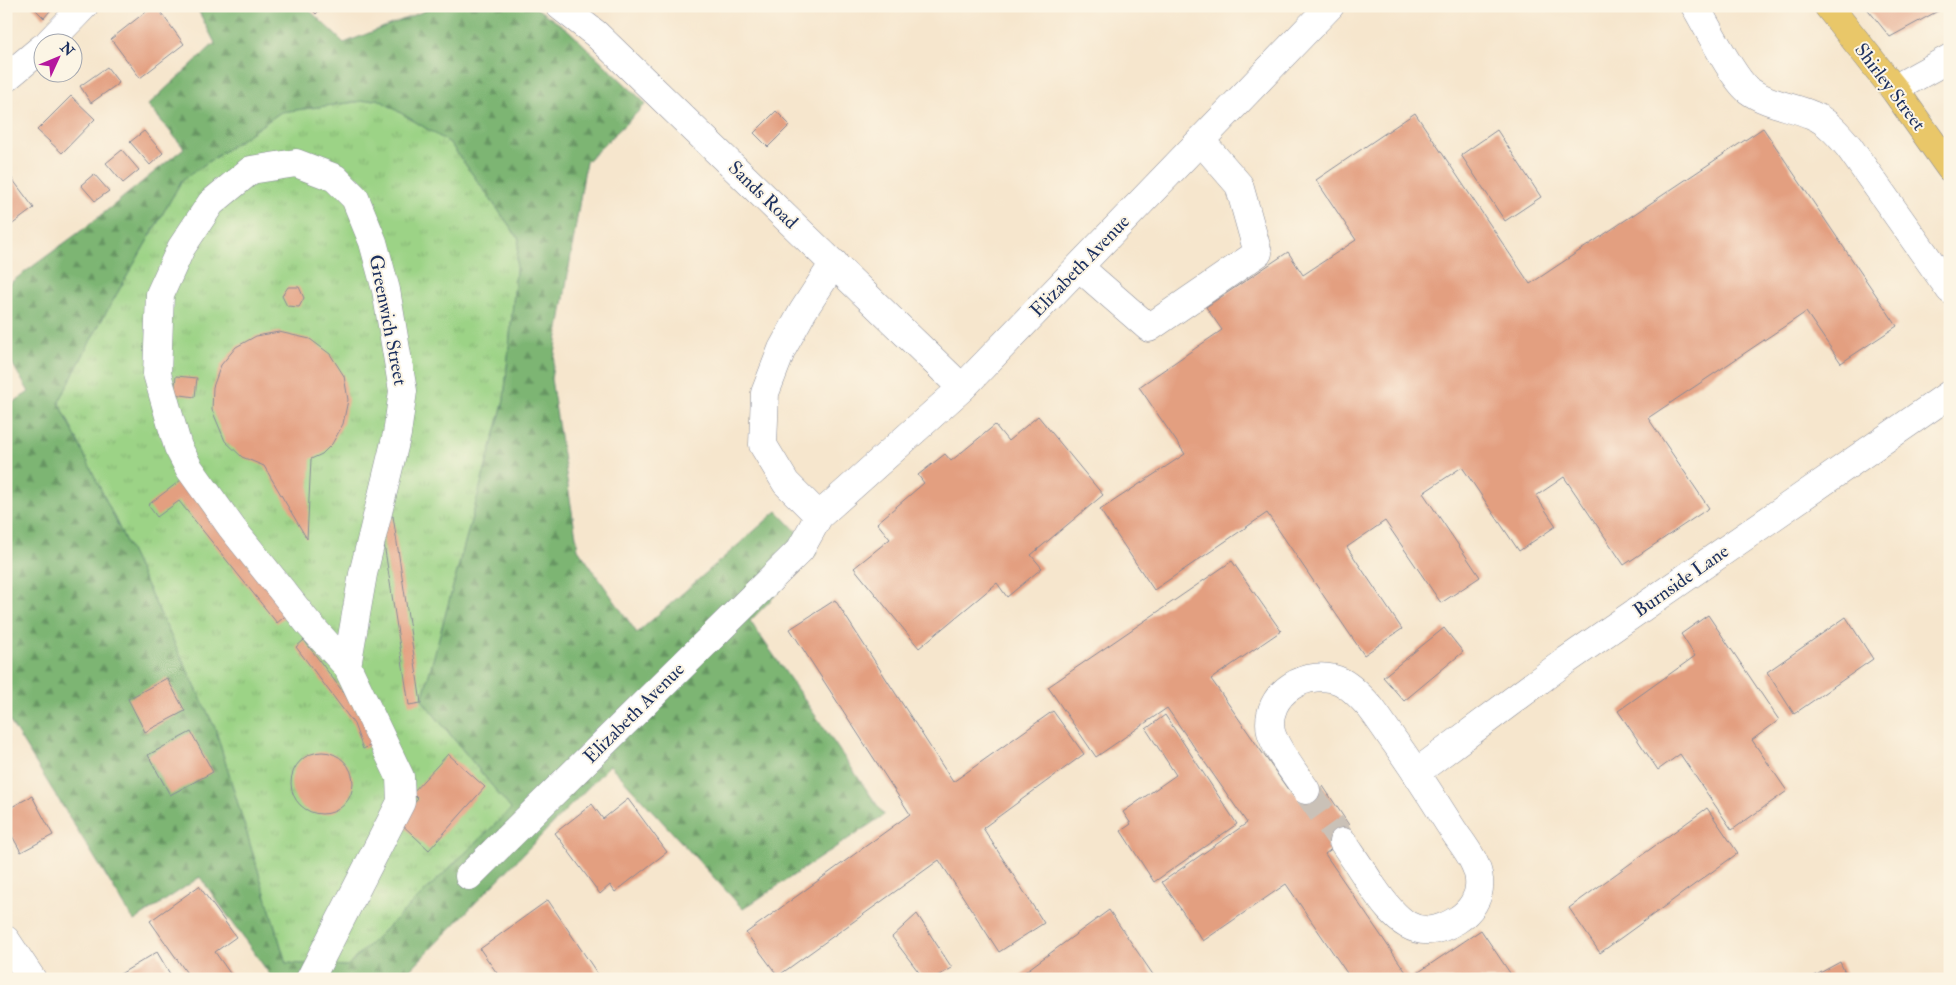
<svg xmlns="http://www.w3.org/2000/svg" width="1956" height="985" viewBox="0 0 1956 985" font-family="'IM FELL Double Pica',serif">
  <style>
    .grass { fill: url(#grass-tufts); stroke: #5c8172 }
    .forest { fill: url(#forest-firs); stroke: #4c7268; fill-rule: evenodd }
    .building { fill: #e39f80 }
    .lines { fill: none; stroke-linecap: round; stroke-linejoin: round }
    .minor-tunnel { stroke: #cac1b7; stroke-width: 28; stroke-dasharray: 28 14; stroke-linecap: butt }
    .minor-casing { stroke: #888a96; stroke-width: 29 }
    .highway-casing { stroke: #888a96; stroke-width: 29 }
    .minor { stroke: #fff; stroke-width: 28 }
    .highway { stroke: #e9c769; stroke-width: 28 }
    .labels { text-anchor: middle; dominant-baseline: central; stroke-width: 4; stroke-linejoin: round; paint-order: stroke }
    .street-label { font-size: 19px; fill: #1b2f5e; stroke: #fcf5e5 }
  </style>
  <defs>
    <pattern id="grass-tufts" width="24" height="20" patternUnits="userSpaceOnUse" patternTransform="scale(1.25)"><rect width="24" height="20" fill="#9cd386"/><path d="M3 7l-1-3M5 7V3M7 7l1-3M15 17l-1-3M17 17v-4M19 17l1-3" fill="none" stroke="#86b576"/></pattern>
    <pattern id="forest-firs" width="22" height="20" patternUnits="userSpaceOnUse" patternTransform="scale(1.25)"><rect width="22" height="20" fill="#7db573"/><path d="M5 1l3.5 6h-7zM16 11l3.5 6h-7z" fill="#669462"/></pattern>
  </defs>
  <rect width="100%" height="100%" fill="#fcf5e5"/>
  <filter id="ink" filterUnits="userSpaceOnUse"><feTurbulence type="fractalNoise" baseFrequency=".02" numOctaves="2"/><feDisplacementMap in="SourceGraphic" scale="10" xChannelSelector="R" yChannelSelector="G"/><feConvolveMatrix kernelMatrix="1 2 1 2 8 2 1 2 1" color-interpolation-filters="sRGB"/></filter>
  <filter id="wash" filterUnits="userSpaceOnUse"><feTurbulence type="fractalNoise" baseFrequency=".0096" numOctaves="4" result="noise"/><feDisplacementMap in="SourceGraphic" scale="20" xChannelSelector="R" yChannelSelector="G"/><feGaussianBlur stdDeviation="1.12" result="paint"/><feColorMatrix in="noise" values="0 0 0 0 0 0 0 0 0 0 0 0 0 0 0 0 0 1.4 0 .05"/><feComposite in="paint" operator="in"/></filter>
  <g filter="url(#wash)">
    <rect width="100%" height="100%" fill="#f6e6cd"/>
    <path class="grass" d="M378 99 450 143 519 239 504 400 422 700 511 809 347 966 286 963 215 728 59 402 95 332 182 180 281 112Z"/>
    <path class="forest" d="M196 6H305L344 43 437 6H533L567 29 646 104 586 162 551 379 578 549 637 633 777 511 817 553 750 621 884 815 743 909 610 765 401 979H273L200 877 134 921 6 715V407L29 392 6 353V286L89 225 184 148 148 105 215 43ZM378 99 450 143 519 239 504 400 422 700 511 809 347 966 286 963 215 728 59 402 95 332 182 180 281 112Z"/>
    <g id="blocks">
      <path class="building" d="M32 6H54L44 18Z
        M153 6H156L184 44 140 78 111 39Z
        M309 6H324L316 14Z
        M1865 6H1947L1890 37Z
        M6 45 11 52 6 56Z
        M107 67 119 83 91 103 80 86Z
        M71 96 95 119 62 153 37 130Z
        M776 111 790 125 768 147 754 133Z
        M1415 113 1530 284 1763 128 1897 326 1841 363 1806 312 1648 418 1709 508 1624 565 1564 477 1536 496 1556 526 1519 551 1462 467 1423 493 1480 577 1441 603 1385 521 1347 547 1402 629 1364 655 1267 513 1154 590 1100 510 1185 454 1139 387 1222 330 1206 307 1288 252 1303 275 1356 240 1316 180Z
        M1497 130 1541 197 1505 221 1461 155Z
        M144 131 163 153 150 165 130 142Z
        M122 150 139 170 123 183 106 163Z
        M94 174 109 191 95 201 81 185Z
        M10 176 34 208 6 229V179Z
        M6 249 12 257 6 261Z
        M288 287H299L304 298 299 307 287 306 282 296Z
        M279 332 310 339 330 354 344 376 348 400 343 424 332 444 322 454 311 459 307 539 264 466 242 457 225 441 212 410 213 387 221 365 236 347 256 336Z
        M176 376 197 378 195 397 174 394Z
        M1038 416 1103 495 1031 555 1042 568 1007 597 997 583 919 648 854 568 890 539 877 523 924 483 918 475 945 454 951 461 995 425 1008 441Z
        M181 480 289 613 277 623 179 501 157 517 148 505Z
        M393 516 421 703 409 705 380 518Z
        M1232 561 1281 631 1211 679 1289 791 1292 789 1301 802 1323 786 1349 825 1329 839 1334 847 1325 854 1410 978 1481 930 1514 979H1351L1286 884 1203 941 1162 882 1247 823 1167 708 1096 757 1048 687Z
        M835 600 953 782 1053 711 1084 754 983 828 1044 923 999 952 939 860 778 976 746 933 910 814 790 629Z
        M1708 615 1779 720 1752 740 1787 791 1732 830 1680 754 1658 770 1618 711 1695 656 1681 634Z
        M1846 617 1873 659 1794 714 1767 672Z
        M1444 628 1463 652 1404 701 1383 677Z
        M304 640 364 720 372 745 363 749 354 724 296 647Z
        M167 678 185 711 145 732 128 699Z
        M1165 715 1237 824 1154 882 1121 831 1131 824 1123 812 1176 775 1146 729Z
        M191 732 213 772 170 795 148 755Z
        M291 783a31 31 0 1 1 62 0a31 31 0 1 1-62 0Z
        M448 754 485 787 429 850 398 821 418 799 412 793Z
        M32 796 53 835 21 852 6 825V810Z
        M628 799 667 852 615 892 610 885 600 894 555 833 592 804 603 819Z
        M1707 808 1738 853 1600 953 1569 908Z
        M199 886 236 937 215 952 234 979H191L150 921Z
        M548 900 601 979H501L480 949Z
        M1109 910 1156 979H1015Z
        M917 914 952 968 932 979H924L892 937Z
        M157 952 173 979H112Z
        M1840 962 1848 979H1809Z"/>
    </g>
  </g>
  <g filter="url(#ink)">
    <use href="#blocks" fill-opacity="0" stroke="#888a96" stroke-width="1"/>
    <g class="lines">
      <path class="minor-tunnel" d="M1306 790 1343 842"/>
      <g class="minor-casing">
        <path id="minor" d="M560 6 596 34 962 388
          M1695 6C1707 26 1732 77 1748 90 1767 104 1791 106 1812 115 1827 121 1839 135 1849 147L1950 290
          M49 42 84 6
          M6 78 42 48
          M1894 89 1950 58
          M1079 267 1149 328 1258 253 1239 185 1201 141
          M819 516 786 483 763 445 765 393 782 349 803 311 834 263
          M1417 772 1567 660 1950 394
          M1306 790C1296 775 1275 748 1271 732 1263 693 1309 666 1342 682 1353 688 1362 698 1370 707 1378 717 1385 728 1392 738 1414 768 1433 799 1453 830 1462 844 1478 862 1479 880 1481 897 1470 912 1457 920 1416 946 1394 918 1372 886 1363 871 1353 857 1343 842
          M469 876 800 550 819 516 962 388 1330 6
          M6 940 32 979
          M310 979 401 802 400 777 347 666 308 623 232 528 189 468 178 447 157 374 160 294 181 248 211 203 251 170 296 163 335 178 355 198 373 242 386 290 403 391 397 434 363 574 347 666"/>
      </g>
      <g class="highway-casing">
        <path id="highway" d="M1828 6 1894 89 1950 168"/>
      </g>
      <use href="#minor" class="minor"/>
      <use href="#highway" class="highway"/>
    </g>
  </g>
  <g class="labels">
    <g class="street-label">
      <text transform="translate(1890 87) rotate(53)">Shirley Street</text>
      <text transform="translate(763 195) rotate(44)">Sands Road</text>
      <text transform="translate(1080 266) rotate(-46)">Elizabeth Avenue</text>
      <text transform="translate(388 320) rotate(79)">Greenwich Street</text>
      <text transform="translate(1681 581) rotate(-35)">Burnside Lane</text>
      <text transform="translate(634 713) rotate(-45)">Elizabeth Avenue</text>
    </g>
  </g>
  <rect width="1956" height="985" fill="none" stroke="#fcf5e5" stroke-width="25"/>
  <g transform="translate(58 58) rotate(46)"><circle r="24" fill="#fcf5e5" stroke="#a2a6af"/>
  <path d="M0-4L9 19L0 12L-9 19Z" fill="#b5179e"/>
  <text y="-8" font-size="14" font-weight="bold" text-anchor="middle" fill="#1b2f5e">N</text>
  </g>
</svg>
